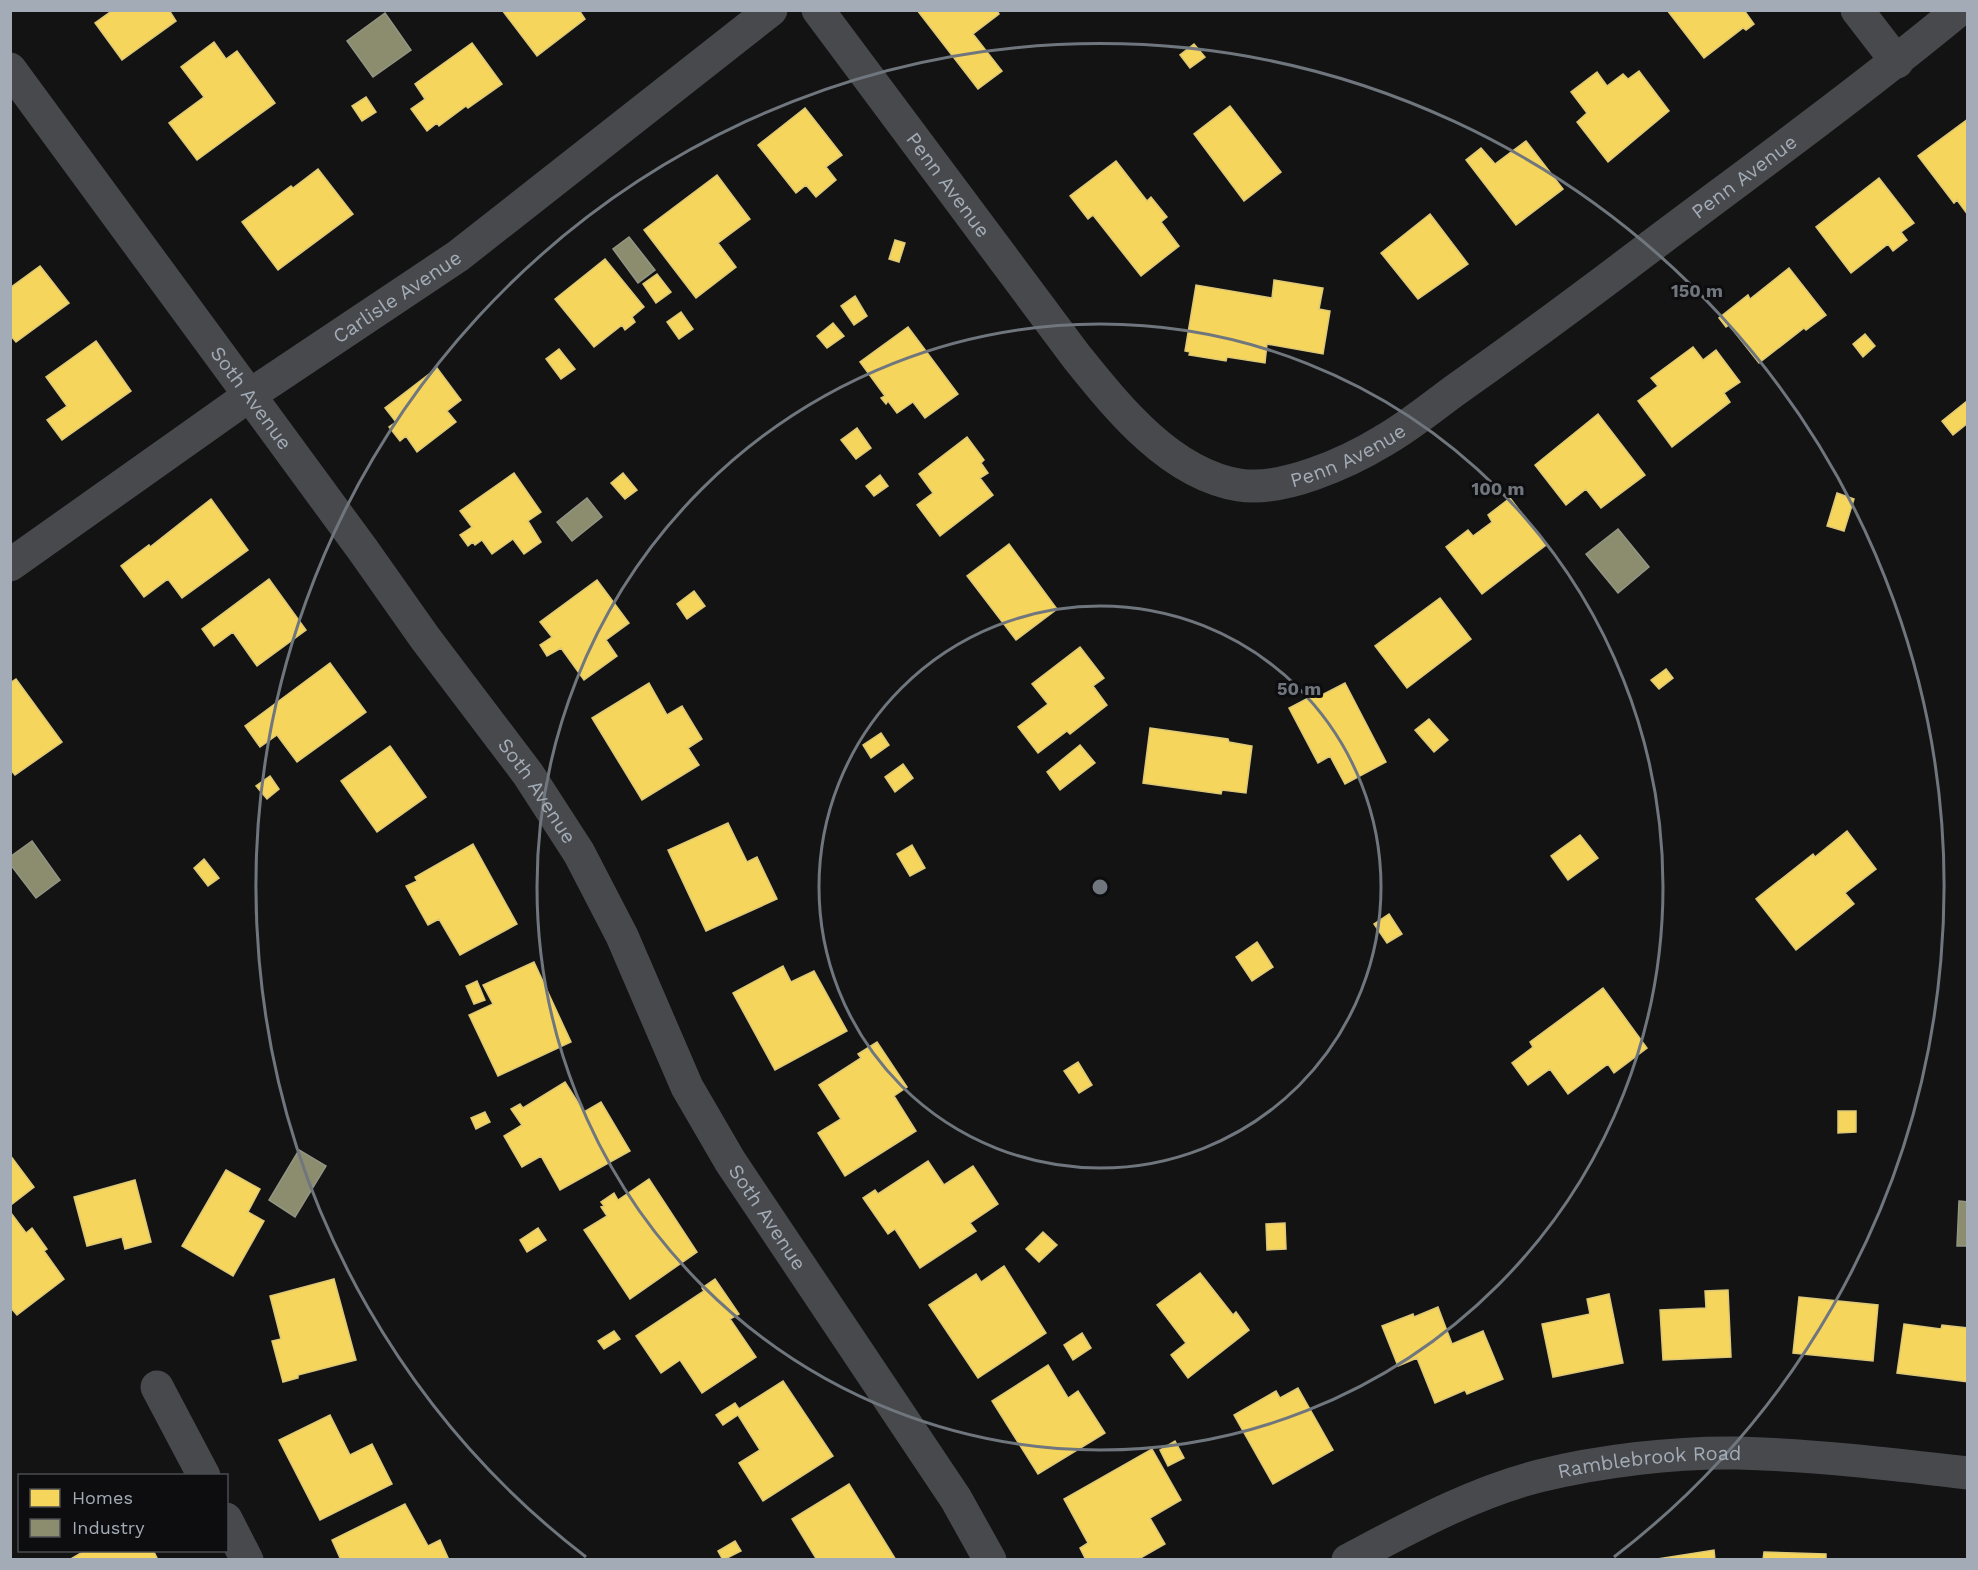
<svg xmlns="http://www.w3.org/2000/svg" width="1978" height="1570" viewBox="0 0 1978 1570" font-family="'Work Sans',sans-serif">
  <style>
    .homes { fill: #f6d55c; stroke: #ddc877; stroke-width: 1.5 }
    .industry { fill: #8c8c6e; stroke: #939584; stroke-width: 1.5 }
    .lines { fill: none; stroke-linecap: round; stroke-linejoin: round }
    .minor { stroke: #47494c; stroke-width: 33 }
    .ring { fill: none; stroke: #70767d; stroke-width: 3 }
    .labels { text-anchor: middle; dominant-baseline: central; stroke-width: 6; stroke-linejoin: round; paint-order: stroke }
    .street-label { font-size: 20px; fill: #a2abb6; stroke: #0d0d0f }
    .centre { fill: #70767d; stroke: #0d0d0f; stroke-width: 3 }
    .ring-label { font-size: 18px; text-anchor: middle; font-weight: bold; fill: #70767d; stroke: #0d0d0f; stroke-width: 6; stroke-linejoin: round; paint-order: stroke }
  </style>
  <rect width="100%" height="100%" fill="#131313"/>
  <path class="homes" d="M113 10H169L176 21 122 60 95 23Z
    M502 10H579L585 19 537 56Z
    M917 10H997L999 14 973 34 1002 71 978 89Z
    M1667 10H1744L1754 24 1746 30 1743 28 1704 58Z
    M214 42 226 59 237 51 275 103 197 160 169 123 204 97 181 67Z
    M472 43 502 84 468 108 466 106 439 126 437 123 427 131 411 109 425 99 415 84Z
    M1194 44 1205 57 1190 68 1180 55Z
    M1639 71 1669 111 1608 162 1577 122 1587 113 1571 92 1597 72 1607 86 1623 74 1628 79Z
    M366 97 376 112 362 121 352 106Z
    M1230 106 1281 172 1244 201 1194 134Z
    M805 108 842 155 826 167 836 180 816 197 806 185 796 193 758 145Z
    M1968 119V215L1957 200 1954 203 1918 156Z
    M1526 141 1563 189 1516 225 1466 160 1481 148 1495 164Z
    M1116 161 1147 201 1151 197 1167 217 1161 222 1179 246 1141 276 1093 215 1088 219 1070 196Z
    M318 169 353 214 278 270 242 222 291 186 293 188Z
    M717 175 750 219 718 243 736 267 696 298 644 230Z
    M1879 178 1914 223 1901 232 1907 240 1893 251 1888 244 1851 273 1816 227Z
    M1430 214 1468 264 1418 299 1381 253Z
    M895 240 905 243 899 262 889 259Z
    M605 259 644 307 632 317 635 322 625 330 622 325 594 347 555 299Z
    M40 266 69 303 16 342 10 335V288Z
    M1789 268 1826 315 1806 330 1804 328 1759 363 1729 325 1726 327 1719 318 1748 295 1750 299Z
    M657 274 671 292 656 303 643 284Z
    M1274 280 1323 288 1319 309 1330 311 1323 354 1267 344 1265 363 1227 357 1226 361 1189 355 1190 352 1185 351 1196 285 1272 298Z
    M855 296 867 316 854 325 841 306Z
    M681 312 693 329 679 339 667 322Z
    M833 323 844 336 827 348 817 336Z
    M908 327 958 394 925 418 913 402 897 413 888 401 886 404 881 398 885 396 860 362Z
    M1865 334 1875 346 1863 357 1853 344Z
    M96 341 131 391 62 440 47 420 67 406 46 377Z
    M1693 347 1703 360 1716 350 1740 382 1724 393 1730 402 1672 447 1638 401 1658 386 1651 378Z
    M559 349 575 369 561 379 546 359Z
    M437 368 461 400 447 411 456 422 417 452 406 436 400 441 389 427 396 422 385 408Z
    M1967 401 1968 423 1953 435 1942 421Z
    M1598 414 1645 475 1601 508 1586 489 1566 505 1535 465Z
    M857 428 871 448 856 459 841 440Z
    M967 437 984 460 981 463 988 473 980 478 993 495 940 536 917 505 933 493 919 474Z
    M514 473 541 512 528 521 541 542 524 554 513 539 492 554 482 540 475 545 473 542 468 546 460 535 472 527 460 511Z
    M623 473 637 490 625 499 611 483Z
    M880 475 888 486 874 496 866 486Z
    M1837 493 1854 499 1844 531 1827 526Z
    M1510 498 1546 545 1482 594 1446 547 1468 530 1473 536 1492 522 1488 515Z
    M211 499 248 550 182 598 168 579 144 597 121 566 149 545 150 547Z
    M1009 544 1057 609 1016 640 967 576Z
    M269 579 306 630 257 666 233 632 214 646 202 629Z
    M597 580 629 623 606 640 617 656 584 680 561 648 547 656 540 645 552 637 540 622Z
    M694 591 705 606 687 619 677 604Z
    M1440 598 1471 639 1407 688 1375 646Z
    M1080 647 1104 678 1093 686 1107 705 1070 734 1067 731 1038 753 1018 727 1048 704 1032 684Z
    M330 663 366 712 297 762 277 735 260 747 245 726Z
    M1666 669 1673 678 1659 689 1651 680Z
    M16 679 62 742 15 775 10 769V683Z
    M649 683 667 715 682 706 702 739 688 748 699 765 642 800 592 718Z
    M1345 683 1386 762 1345 784 1330 756 1318 763 1289 708 1316 694 1318 697Z
    M1429 719 1448 740 1434 752 1415 730Z
    M1150 728 1228 739 1229 742 1252 746 1246 793 1222 790 1221 794 1143 783Z
    M881 733 889 745 871 758 863 745Z
    M1080 745 1095 763 1060 790 1047 772Z
    M390 746 426 797 377 832 341 781Z
    M903 764 913 778 895 792 885 777Z
    M270 776 279 789 267 799 256 786Z
    M728 823 747 862 757 857 777 899 706 931 668 850Z
    M1847 831 1876 869 1845 893 1854 904 1796 950 1756 899 1813 854 1815 857Z
    M1580 835 1598 858 1568 880 1551 856Z
    M473 844 517 924 460 955 439 919 428 925 406 886 417 881 415 877Z
    M912 845 925 868 910 876 897 854Z
    M204 859 219 878 208 886 194 868Z
    M1389 914 1402 934 1387 943 1374 924Z
    M1257 942 1273 967 1252 981 1236 957Z
    M534 962 571 1042 498 1076 469 1015 493 1004 483 985Z
    M783 966 791 982 814 971 847 1031 775 1070 733 993Z
    M477 981 485 1000 474 1004 466 986Z
    M1603 988 1647 1048 1614 1073 1608 1064 1568 1094 1550 1069 1528 1085 1512 1063 1533 1047 1530 1042Z
    M877 1042 907 1087 894 1096 916 1131 845 1176 818 1133 841 1119 819 1085 861 1058 858 1054Z
    M1078 1062 1092 1085 1079 1093 1064 1071Z
    M565 1082 584 1112 601 1102 630 1151 560 1190 541 1156 522 1167 504 1136 522 1125 511 1109 520 1104 523 1108Z
    M1838 1111H1856V1132L1838 1133Z
    M485 1112 490 1122 476 1129 471 1118Z
    M10 1155 34 1187 12 1204 10 1203Z
    M928 1161 944 1185 973 1166 998 1204 970 1223 976 1231 920 1268 895 1229 888 1234 863 1198 875 1190 878 1194Z
    M226 1170 260 1189 248 1212 264 1221 233 1276 182 1246Z
    M649 1179 697 1252 630 1299 584 1230 607 1216 601 1207 604 1206 601 1202 614 1193 618 1200Z
    M135 1180 151 1242 125 1249 122 1237 87 1246 74 1197Z
    M11 1213 26 1233 32 1228 47 1249 44 1251 64 1279 17 1315 10 1307Z
    M1285 1223 1286 1249 1267 1250 1266 1224Z
    M538 1228 546 1240 527 1252 520 1240Z
    M1043 1232 1057 1245 1039 1262 1026 1249Z
    M1004 1266 1046 1333 978 1378 929 1305 976 1274 981 1282Z
    M1200 1273 1233 1315 1236 1312 1249 1330 1188 1378 1171 1355 1186 1343 1157 1305Z
    M334 1279 356 1360 298 1375V1378L283 1382 272 1341 281 1339 270 1296Z
    M715 1279 739 1314 730 1319 756 1357 702 1393 680 1360 661 1373 636 1336 704 1291 702 1288Z
    M1728 1290 1731 1357 1663 1360 1660 1310 1706 1308 1705 1291Z
    M1609 1294 1623 1363 1553 1377 1542 1324 1590 1314 1587 1299Z
    M1799 1297 1878 1305 1873 1361 1793 1353Z
    M1438 1307 1452 1344 1483 1331 1503 1379 1467 1394 1465 1390 1435 1403 1417 1358 1398 1366 1382 1326 1413 1314 1414 1317Z
    M1904 1324 1941 1329 1942 1325 1968 1328V1382L1897 1373Z
    M614 1331 620 1339 604 1349 598 1341Z
    M1082 1333 1091 1348 1073 1360 1064 1345Z
    M1048 1365 1068 1398 1078 1391 1105 1433 1038 1474 992 1401Z
    M783 1381 833 1456 763 1501 739 1463 760 1450 738 1415 723 1425 716 1415 735 1403 739 1409Z
    M1298 1388 1333 1450 1273 1484 1234 1415 1276 1391 1280 1398Z
    M330 1415 350 1455 372 1444 392 1484 320 1520 279 1440Z
    M1175 1441 1184 1458 1168 1466 1160 1450Z
    M1152 1449 1181 1500 1150 1518 1165 1544 1137 1560H1086L1080 1548 1088 1543 1064 1499Z
    M849 1484 896 1560H817L792 1519Z
    M405 1504 428 1546 440 1540 449 1560H341L332 1540Z
    M735 1541 741 1551 723 1560 718 1551Z
    M86 1550H153L158 1560H69Z
    M1714 1550 1715 1560H1651Z
    M1764 1552 1826 1554V1560H1763Z"/>
  <path class="industry" d="M385 13 411 50 373 77 347 41Z
    M629 237 655 270 638 283 613 249Z
    M587 498 602 517 572 541 557 522Z
    M1618 529 1649 567 1618 593 1586 554Z
    M32 841 60 880 36 898 10 864V857Z
    M299 1150 326 1166 295 1217 269 1200Z
    M1959 1201 1968 1202V1246H1957Z"/>
  <g class="lines">
    <g class="minor">
      <path id="s1" d="M818 10 1076 356C1117 407 1170 474 1239 485 1282 492 1347 463 1383 441 1408 427 1431 408 1454 391 1512 350 1569 308 1626 265 1737 181 1851 99 1959 10"/>
      <path d="M1857 10 1897 62"/>
      <path id="s2" d="M10 69 363 550 425 638 528 774 579 853 622 936 687 1087 730 1161 956 1499 990 1560"/>
      <path id="s3" d="M10 565 250 395 458 256 771 10"/>
      <path d="M157 1387 204 1476"/>
      <path d="M226 1519 247 1560"/>
      <path id="s4" d="M1348 1560C1409 1528 1472 1493 1539 1476 1599 1461 1675 1452 1737 1453 1814 1455 1891 1464 1968 1473"/>
    </g>
  </g>
  <g class="ring">
    <circle cx="1100" cy="887" r="281"/>
    <circle cx="1100" cy="887" r="563"/>
    <path d="M586 1557A844 844 0 1 1 1614 1557"/>
  </g>
  <g class="labels">
    <g class="street-label">
      <text stroke="none"><textPath href="#s1" startOffset="1245">Penn Avenue</textPath></text>
      <text stroke="none"><textPath href="#s1" startOffset="218">Penn Avenue</textPath></text>
      <text stroke="none"><textPath href="#s3" startOffset="471">Carlisle Avenue</textPath></text>
      <text stroke="none"><textPath href="#s2" startOffset="408">Soth Avenue</textPath></text>
      <text stroke="none"><textPath href="#s1" startOffset="759">Penn Avenue</textPath></text>
      <text stroke="none"><textPath href="#s2" startOffset="894">Soth Avenue</textPath></text>
      <text stroke="none"><textPath href="#s2" startOffset="1380">Soth Avenue</textPath></text>
      <text stroke="none"><textPath href="#s4" startOffset="321">Ramblebrook Road</textPath></text>
    </g>
  </g>
  <circle cx="1100" cy="887" r="9" class="centre"/>
  <g class="ring-label">
    <text x="1697" y="297">150 m</text>
    <text x="1498" y="495">100 m</text>
    <text x="1299" y="695">50 m</text>
  </g>
  <rect width="1978" height="1570" fill="none" stroke="#a2abb6" stroke-width="24"/>
  <rect x="18" y="1474" width="210" height="78" fill="#0d0d0f" stroke="#494c52" stroke-width="1.5"/>
  <rect x="30" y="1489" width="30" height="18" fill="#f6d55c" stroke="#494c52" stroke-width="1.5"/>
  <text x="72" y="1504" font-size="18" fill="#a2abb6">Homes</text>
  <rect x="30" y="1519" width="30" height="18" fill="#8c8c6e" stroke="#494c52" stroke-width="1.5"/>
  <text x="72" y="1534" font-size="18" fill="#a2abb6">Industry</text>
</svg>
